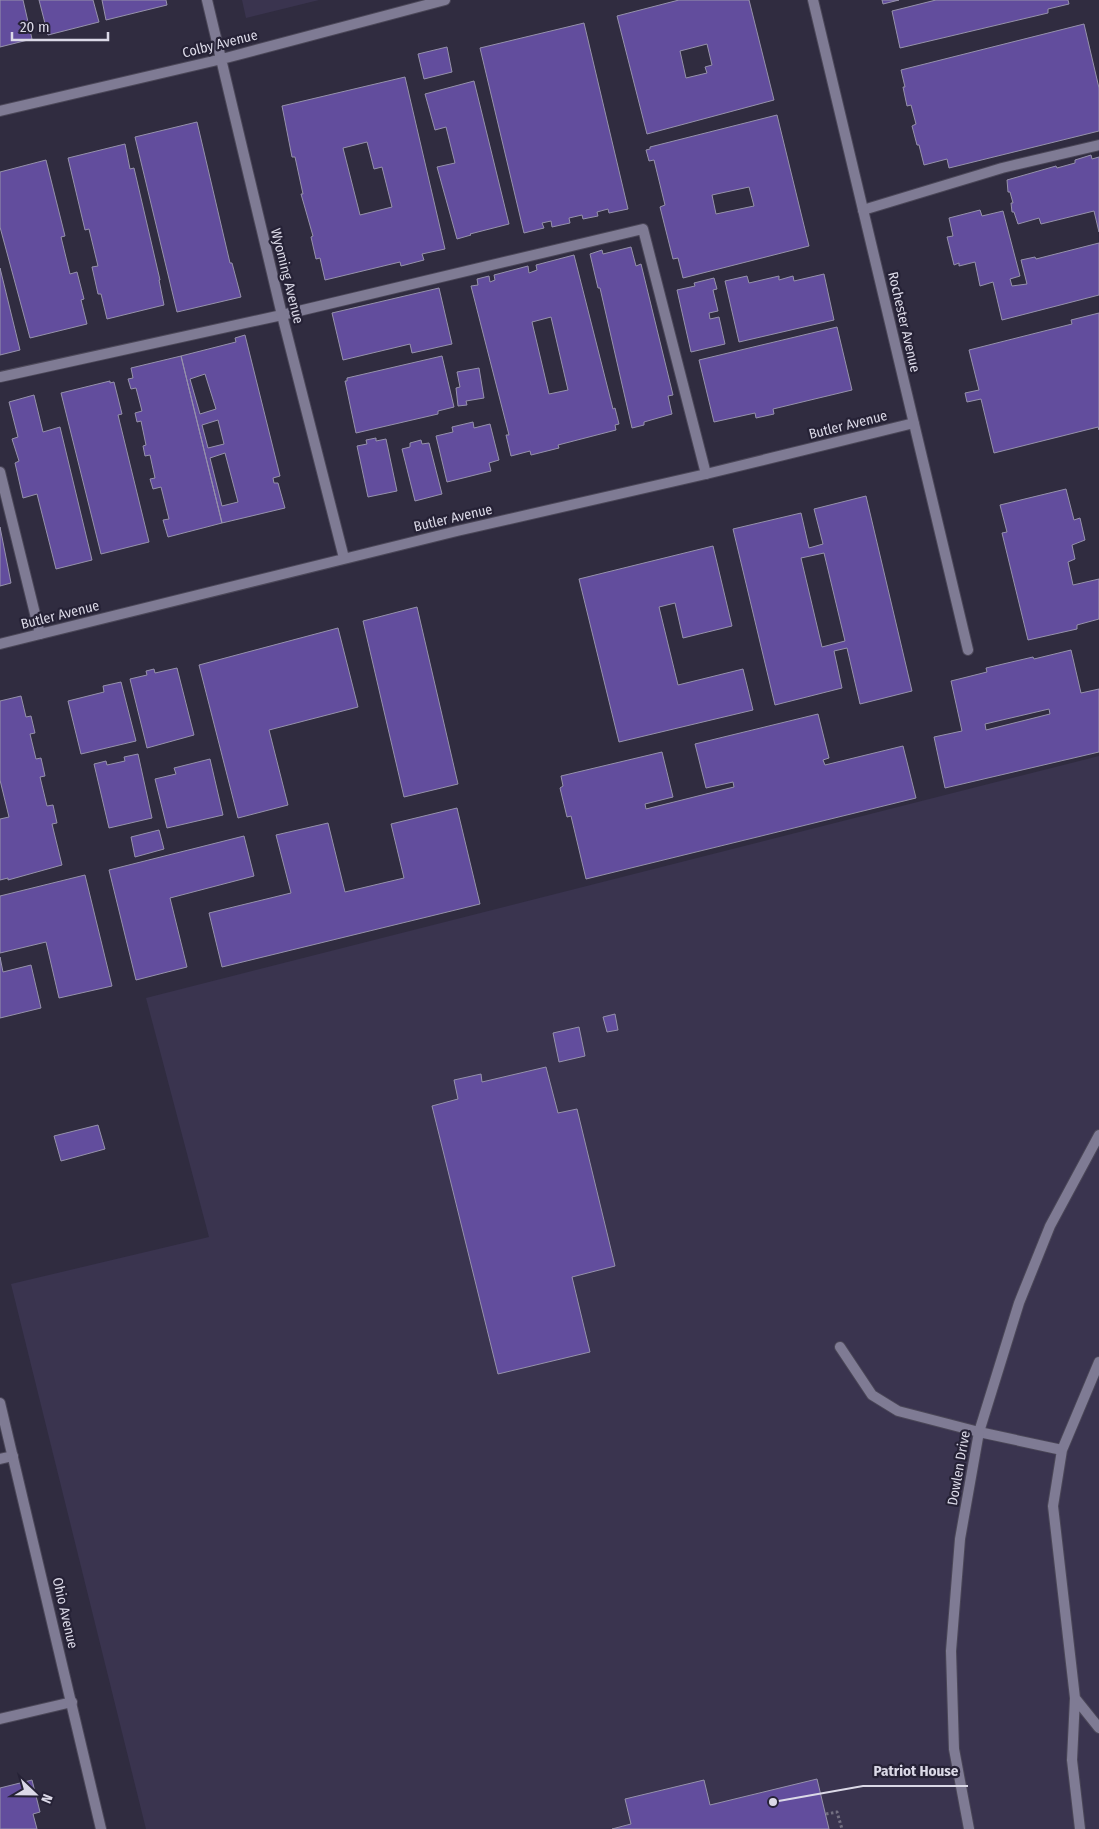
<svg xmlns="http://www.w3.org/2000/svg" width="1099" height="1829" viewBox="0 0 1099 1829" font-family="'Fira Sans Condensed',sans-serif">
  <style>
    .built { fill: #3a344f }
    .building { fill: #624d9d; stroke: #9692ab; fill-rule: evenodd }
    .lines { fill: none; stroke-linecap: round; stroke-linejoin: round }
    .service-casing { stroke: #4b4758; stroke-width: 12 }
    .minor-casing { stroke: #4b4758; stroke-width: 12 }
    .tertiary-casing { stroke: #4b4758; stroke-width: 12 }
    .path { stroke: #747082; stroke-width: 3; stroke-dasharray: 2.5 2.5; stroke-linecap: butt }
    .service { stroke: #7f7b94; stroke-width: 10 }
    .minor { stroke: #7f7b94; stroke-width: 10 }
    .tertiary { stroke: #7f7b94; stroke-width: 10 }
    .labels { text-anchor: middle; dominant-baseline: central; stroke-width: 4.5; stroke-linejoin: round; paint-order: stroke }
    .street-label { font-size: 14px; fill: #dbd9e7; stroke: #262236 }
    .leader { fill: none; stroke: #dbd9e7; stroke-width: 2 }
    .callout-dot { fill: #dbd9e7; stroke: #262236; stroke-width: 2 }
    .callout-label { font-size: 15px; text-anchor: middle; font-weight: bold; fill: #dbd9e7; stroke: #262236; stroke-width: 4.5; stroke-linejoin: round; paint-order: stroke }
  </style>
  <rect width="100%" height="100%" fill="#302c40"/>
  <path class="built" d="M242 0H319L246 18Z
    M1099 756V1829H146L11 1284 209 1237 146 998Z"/>
  <path class="building" d="M0 0H23L32 39 0 47Z
    M39 0H93L99 22 48 35Z
    M102 0H166L167 5 106 20Z
    M679 0H749L774 100 647 134 617 16ZM707 44 712 65 705 67 707 73 686 78 680 51Z
    M882 0H899L883 4Z
    M936 0H1068L1069 4 1048 9V13L900 48 892 11Z
    M584 23 628 209 609 213 608 209 597 212 598 216 583 219 582 215 569 218 570 223 552 227 551 221 542 223 544 228 524 233 480 48Z
    M1084 24 1099 88V131L949 168 947 159 924 165 919 145H917L912 126 916 124 911 105 907 106 903 87H905L901 70Z
    M447 47 452 72 424 79 418 54Z
    M405 77 445 249 422 254 424 260 401 266 400 262 325 280 320 258 316 259 311 237 313 236 301 194H303L295 157H292L282 106ZM367 142 374 169 382 167 392 207 360 215 343 148Z
    M474 81 509 224 470 234 471 235 457 239 437 167 455 163 446 127 435 130 425 94Z
    M777 115 809 246 683 278 678 258 673 259 660 207 665 205 654 160 649 161 646 150 650 149V147ZM749 187 754 206 716 214 712 195Z
    M197 122 230 263H232L241 297 177 312 135 137Z
    M125 144 130 169 134 168 160 280H159L164 305 107 319 101 294H98L92 267 98 266 89 229 85 230 68 158Z
    M1091 155 1092 159 1099 157V232L1094 211 1041 224 1039 218 1018 224 1014 212H1012L1011 203H1013L1010 192H1008L1007 180 1056 166 1057 168 1075 163V160Z
    M46 160 65 236 61 237 70 274 77 272 84 299 81 300 87 324 30 338 0 227V172Z
    M980 210 982 216 1003 211 1020 276 1010 279 1012 286 1027 284 1021 260 1035 257 1036 259 1099 243V295L1002 320 993 282 980 286 975 262 959 266V263L954 265 947 237 953 236 949 218Z
    M631 247 636 266 641 264 673 395 668 396 672 414 644 422V425L632 428 600 288H598L590 254 602 250 603 254Z
    M574 255 613 409 615 408 619 424 615 425 616 430 558 445 559 448 531 455 530 451 511 456 506 435H509L471 286 478 285 477 279 489 276 490 282 495 280 494 275 528 266 529 273 537 270 536 265ZM551 317 568 390 549 394 532 322Z
    M0 268 20 350 0 355Z
    M824 274 834 320 739 342 725 281 747 276 749 283 779 276V280L793 276 794 281Z
    M714 278 717 289 713 290 718 311 709 313 710 319 719 317 725 344 691 352 677 290 695 286 694 283Z
    M439 288 452 344 412 353 410 344 343 360 332 313Z
    M1099 313V430L1098 427 994 453 981 399 967 402 965 393 979 390 969 350 1072 324 1071 320Z
    M837 327 852 390 773 409 774 414 756 418 755 413 714 422 699 360Z
    M245 335 280 476 273 478 274 483H278L285 508 222 523 181 356 236 342 235 338ZM205 374 216 409 200 414 190 379ZM218 420 224 444 208 448 202 425ZM225 453 238 502 222 506 210 458Z
    M181 356 222 523 168 537 163 520 169 519 161 487 153 489 150 479 155 478 150 455 145 456 143 446 146 445 141 421 137 422 135 413 142 411 136 388 131 389 128 379 133 378 131 368Z
    M442 356 454 407 438 411V414L356 433 345 381H347V378Z
    M479 368 484 398 466 401 467 405 458 406 456 388 460 387 457 372Z
    M110 381V383L114 382 122 414 118 415 149 542 101 554 61 393Z
    M34 395 43 432 60 427 92 560 56 569 37 494 23 498 15 463 19 461 12 439 18 437 9 402Z
    M473 422 474 428 490 424 499 460 489 463 491 471 447 482 436 436 453 432 452 427Z
    M376 438V441L386 439 397 491 368 497 357 446 367 444 366 440Z
    M421 440 422 444 429 443 442 494 415 501 402 449 410 447V443Z
    M1066 489 1074 520 1080 518 1085 540 1072 545 1075 559 1068 562 1073 585 1099 579V619L1077 625V629L1028 640 1002 533 1007 532 1000 505Z
    M866 496 912 691 860 704 847 648 834 651 842 688 775 705 733 529 801 513 809 548 823 544 814 509ZM824 553 845 641 822 647 801 558Z
    M0 527 11 583 0 586Z
    M713 546 732 626 683 638 675 603 659 607 678 685 743 669 753 710 619 742 579 579Z
    M417 607 458 784 404 797 363 621Z
    M338 628 358 707 269 730 288 805 238 818 199 665Z
    M1071 650 1081 693 1099 689V752L945 788 934 737 962 731 951 681 987 672 986 668 1033 657 1034 659ZM1049 709 1050 714 986 730 985 724Z
    M177 668 194 735 147 748 130 679 147 675 146 671 154 669 155 673Z
    M121 682 136 741 81 754 68 701 104 692 103 686Z
    M21 696 26 717 31 716 35 733 30 734 36 759 41 758 45 776 40 777 47 806 53 805 57 823 52 824 62 865 8 880V878L0 880V819L9 817 0 780V701Z
    M818 714 829 758 823 760 825 765 903 746 916 798 586 879 571 816 567 817 560 788 563 786 561 776 662 752 673 797 645 804 646 809 734 787 733 782 706 788 695 744Z
    M138 754 152 818 109 828 94 764 106 761 107 765 125 761 124 757Z
    M210 759 223 815 167 828 155 779 176 774 174 768Z
    M457 808 480 904 222 967 209 913 291 893 276 835 328 823 345 892 404 878 391 824Z
    M159 830 164 849 135 857 131 837Z
    M244 836 254 876 170 898 187 967 136 980 109 870Z
    M85 875 112 986 59 998 46 942 0 953V896Z
    M0 957 3 972 31 965 41 1008 0 1018Z
    M615 1014 618 1030 607 1032 603 1017Z
    M579 1027 585 1056 559 1062 553 1033Z
    M546 1067 558 1113 577 1109 615 1266 572 1277 590 1352 498 1374 432 1106 458 1099 454 1080 481 1074 482 1082Z
    M98 1125 105 1149 61 1161 54 1136Z
    M817 1779 829 1829H612L631 1824 625 1799 704 1780 710 1805Z
    M32 1780 40 1812 33 1814 37 1829H0V1788Z"/>
  <g class="lines">
    <g class="service-casing">
      <path id="service" d="M863 210 1002 168 1099 145
        M0 377 282 315 643 229 706 474
        M0 472 40 634
        M840 1347 872 1395 898 1411 979 1432 1062 1450
        M0 1459 13 1456
        M1075 1698 1099 1728
        M1080 1829 1072 1760 1075 1698 1053 1506 1062 1450 1099 1362"/>
    </g>
    <g class="minor-casing">
      <path id="minor" d="M207 0 282 315 344 558
        M813 0 968 650
        M0 111 222 59 445 0
        M0 644 457 531 706 474 914 423
        M0 1719 72 1702
        M969 1829 954 1749 951 1651 960 1539 979 1432 1019 1303 1050 1226 1099 1135"/>
    </g>
    <g class="tertiary-casing">
      <path id="tertiary" d="M0 1403 101 1829"/>
    </g>
    <path class="path" d="M826 1814 837 1812 842 1829"/>
    <use href="#service" class="service"/>
    <use href="#minor" class="minor"/>
    <use href="#tertiary" class="tertiary"/>
  </g>
  <g class="labels">
    <g class="street-label">
      <text transform="translate(220 44) rotate(-14)">Colby Avenue</text>
      <text transform="translate(287 276) rotate(76)">Wyoming Avenue</text>
      <text transform="translate(904 322) rotate(77)">Rochester Avenue</text>
      <text transform="translate(848 425) rotate(-14)">Butler Avenue</text>
      <text transform="translate(453 518) rotate(-13)">Butler Avenue</text>
      <text transform="translate(60 615) rotate(-14)">Butler Avenue</text>
      <text transform="translate(959 1468) rotate(-80)">Dowlen Drive</text>
      <text transform="translate(65 1613) rotate(77)">Ohio Avenue</text>
    </g>
  </g>
  <path class="leader" d="M773 1802L863 1786H968"/>
  <circle class="callout-dot" cx="773" cy="1802" r="5"/>
  <g class="callout-label">
    <text x="916" y="1776">Patriot House</text>
  </g>
  <g transform="translate(35 1794) rotate(112)" stroke="#262236" stroke-width="4" paint-order="stroke">
  <path d="M0-4L9 19L0 12L-9 19Z" fill="#dbd9e7"/>
  <text y="-8" font-size="14" font-weight="bold" text-anchor="middle" fill="#dbd9e7">N</text>
  </g>
  <path d="M12 32v8h96v-8" fill="none" stroke="#dbd9e7" stroke-width="2.5"/>
  <text x="20" y="32" font-size="15" fill="#dbd9e7" stroke="#262236" stroke-width="4" paint-order="stroke">20 m</text>
</svg>
